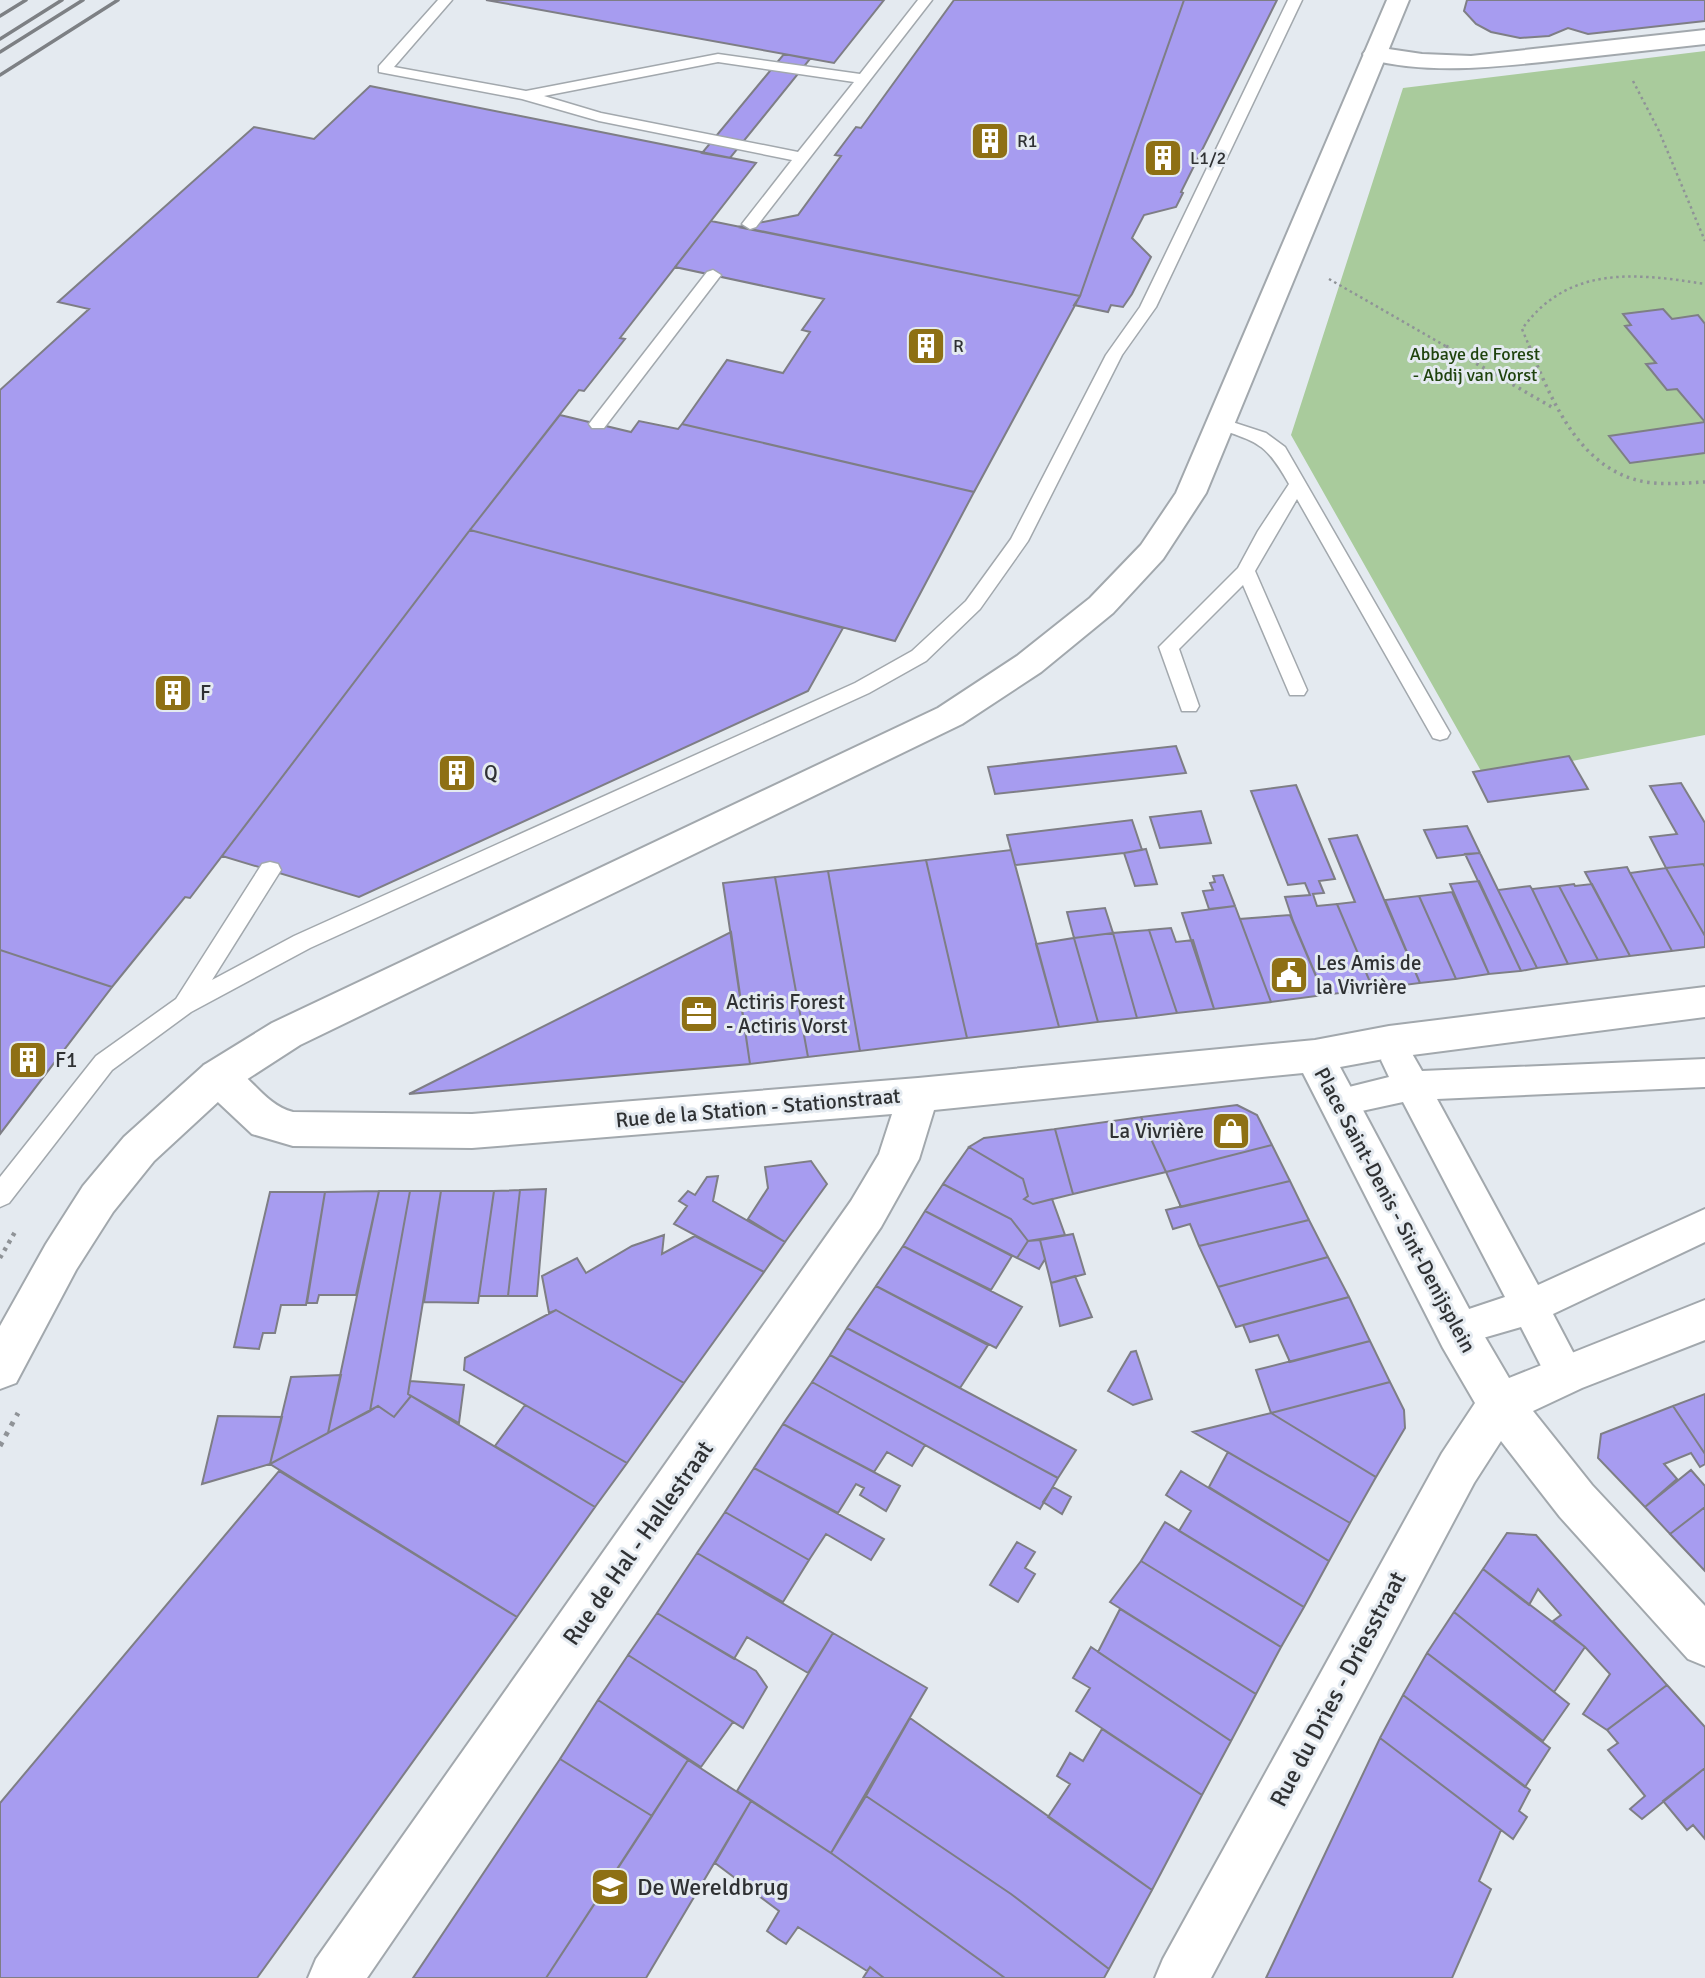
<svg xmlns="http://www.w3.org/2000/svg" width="1705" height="1978" viewBox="0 0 1705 1978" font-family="Signika,sans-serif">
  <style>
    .green { fill: #a9cb9c }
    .building { fill: #a79cf0; stroke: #7e7e85; stroke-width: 2 }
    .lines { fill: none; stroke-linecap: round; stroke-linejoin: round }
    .service-casing { stroke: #a2a8ad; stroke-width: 3 }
    .pedestrian-casing { stroke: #a2a8ad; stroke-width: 4 }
    .minor-casing { stroke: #a2a8ad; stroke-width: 4 }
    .secondary-casing { stroke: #a2a8ad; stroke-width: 4 }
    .path-far3 { stroke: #8f9397; stroke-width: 2.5; stroke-dasharray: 2.5 3.5; stroke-linecap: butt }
    .path-far2 { stroke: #8f9397; stroke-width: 3.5; stroke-dasharray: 2.5 4.5; stroke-linecap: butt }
    .path-far1 { stroke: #8f9397; stroke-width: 4.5; stroke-dasharray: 3.5 5; stroke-linecap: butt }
    .path { stroke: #8f9397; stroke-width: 5; stroke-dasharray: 4.5 7; stroke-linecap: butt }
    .service { fill: #fff; fill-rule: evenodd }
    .pedestrian { fill: #fff; fill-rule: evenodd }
    .minor { fill: #fff; fill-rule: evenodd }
    .secondary { fill: #fff; fill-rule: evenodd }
    .rail { stroke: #7d8084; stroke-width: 3.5 }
    .labels { text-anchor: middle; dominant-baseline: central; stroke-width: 6; stroke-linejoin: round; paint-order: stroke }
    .far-poi-label { font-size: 18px; fill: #2f3133; stroke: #e4eaf0; text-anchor: start }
    .far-park-label { font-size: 18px; fill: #1f430d; stroke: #e4eaf0 }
    .poi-label { font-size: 21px; fill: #2f3133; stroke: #e4eaf0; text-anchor: start }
    .street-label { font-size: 21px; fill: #2f3133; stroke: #e4eaf0 }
    .near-street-label { font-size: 24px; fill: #2f3133; stroke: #e4eaf0 }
    .near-poi-label { font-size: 24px; fill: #2f3133; stroke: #e4eaf0; text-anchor: start }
  </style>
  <rect width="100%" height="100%" fill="#e4eaf0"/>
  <path class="green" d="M1705 51V324L1672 319 1663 309 1623 314 1631 325 1625 326 1656 363 1647 365 1667 390 1677 389 1705 422 1609 437 1630 463 1705 453V735L1485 778 1291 435 1403 88Z"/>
  <path class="building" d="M486 0H884L834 63Z
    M954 0H1184L1080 296 738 227 798 215 841 156 835 155 856 127 861 128Z
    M1184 0H1277L1181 192 1183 193 1176 207 1144 215 1132 238 1151 257 1132 294 1123 307 1111 305 1108 312 1074 305 1080 296Z
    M1467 0H1705V21L1588 34 1568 28 1549 36 1520 38 1491 32 1476 24 1464 11Z
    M784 54 810 59 730 158 702 153Z
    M370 86 756 163 620 338 625 339 584 391 579 390 470 530 190 898 185 897 112 987 0 950V390L89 309 58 302 254 127 314 139Z
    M711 221 1080 296 974 492 682 424 727 360 783 373 810 332 802 330 824 299 675 267Z
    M1663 309 1672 319 1698 315 1705 324V422L1677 389 1667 390 1646 364 1656 363 1625 326 1631 325 1623 314Z
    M560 415 631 432 639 421 678 429 682 424 974 492 895 641 470 530Z
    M1705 422V453L1630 463 1609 436Z
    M470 530 843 628 808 691 359 897 222 856Z
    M1176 746 1186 773 995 794 988 767Z
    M1569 756 1588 789 1488 802 1473 772Z
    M1681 783 1705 823V867L1703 864 1666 868 1650 837 1677 834 1650 786Z
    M1296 785 1335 879 1319 881 1324 893 1313 894 1317 906 1337 904 1373 989 1324 995 1293 921 1285 897 1310 895 1305 883 1288 885 1251 791Z
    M1201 811 1211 843 1160 848 1150 817Z
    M1132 820 1142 850 1124 853 1015 865 1007 835Z
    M1467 826 1480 853 1437 858 1424 830Z
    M1357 835 1388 909 1420 983 1373 989 1337 904 1355 902 1329 839Z
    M1146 849 1157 884 1135 886 1124 853Z
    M1011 850 1059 1027 967 1038 926 860Z
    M1480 853 1498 890 1537 968 1521 971 1465 854Z
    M926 860 967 1038 860 1051 828 871Z
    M1703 864 1705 867V936L1666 868Z
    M1627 867 1630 873 1672 951 1630 956 1585 872Z
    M1666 868 1705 936V947L1672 951 1630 873Z
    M828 871 860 1051 808 1057 775 877Z
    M1223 875 1235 906 1209 909 1203 891 1213 890 1210 883 1215 882 1213 876Z
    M775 877 808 1057 750 1064 723 883Z
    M1479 881 1521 971 1489 974 1450 884Z
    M1574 884 1575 886 1592 884 1630 956 1598 960 1559 886Z
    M1530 886 1532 889 1568 964 1537 968 1498 890Z
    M1559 886 1598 960 1568 964 1532 889Z
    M1452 892 1489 974 1456 979 1419 896Z
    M1419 896 1456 979 1420 983 1385 900Z
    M1235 906 1271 1002 1214 1009 1182 913Z
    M1105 908 1113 933 1074 938 1067 912Z
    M1290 915 1324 995 1271 1002 1240 919Z
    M1171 928 1176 942 1193 940 1214 1009 1177 1013 1149 930Z
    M1149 930 1177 1013 1137 1018 1113 933Z
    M731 932 750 1064 409 1094Z
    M1113 933 1137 1018 1098 1022 1074 938Z
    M1074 938 1098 1022 1059 1027 1036 944Z
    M0 950 112 987 0 1134Z
    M1237 1105 1257 1115 1272 1145 1166 1172 1141 1117Z
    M1141 1117 1166 1172 1073 1194 1055 1129Z
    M1055 1129 1073 1194 1033 1204 1024 1199 1028 1196 1023 1179 969 1147 984 1138Z
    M1272 1145 1290 1181 1181 1207 1166 1172Z
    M969 1147 1023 1179 1028 1196 1024 1199 1033 1204 1052 1199 1065 1235 1028 1241 1011 1219 943 1184Z
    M811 1161 827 1184 785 1242 748 1219 768 1188 765 1167Z
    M718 1176 713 1201 785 1242 764 1272 674 1224 687 1206 679 1201 688 1191 695 1195 707 1177Z
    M1290 1181 1309 1220 1199 1246 1190 1224 1173 1229 1166 1210Z
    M943 1184 1011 1219 1028 1241 1017 1258 925 1211Z
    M546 1189 537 1296H508L520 1190Z
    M520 1190 508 1296H479L494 1191Z
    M379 1191H410L370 1411 328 1433Z
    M379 1191 356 1295H319L317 1303H307L325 1192Z
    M410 1191H441L408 1394 411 1396 394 1417 378 1406 370 1411Z
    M441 1191H494L478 1303 424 1302Z
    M270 1192H325L306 1305H281L275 1333H263L259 1349 234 1347Z
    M925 1211 1012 1256 991 1290 903 1246Z
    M1309 1220 1328 1257 1218 1287 1199 1246Z
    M1073 1234 1085 1274 1051 1283 1040 1240Z
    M664 1235 662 1254 695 1236 764 1272 684 1383 556 1310 549 1313 542 1276 577 1258 586 1273 632 1246Z
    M1040 1240 1045 1259 1039 1269 1017 1258 1028 1241Z
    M903 1246 1022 1307 996 1348 876 1286Z
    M1328 1257 1349 1297 1236 1327 1218 1287Z
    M1075 1276 1092 1317 1060 1326 1051 1283Z
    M876 1286 988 1345 960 1388 847 1328Z
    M1349 1297 1370 1341 1290 1362 1278 1335 1250 1342 1243 1325Z
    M556 1310 684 1383 627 1463 464 1370 465 1358Z
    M847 1328 926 1370 1076 1450 1058 1478 830 1355Z
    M1370 1341 1390 1382 1271 1413 1256 1370Z
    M1136 1351 1152 1399 1133 1405 1108 1391 1131 1352Z
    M830 1355 1058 1478 1040 1509 812 1382Z
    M341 1375 328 1433 270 1464 291 1377Z
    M410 1381 464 1385 459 1423 408 1394Z
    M812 1382 925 1445 912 1466 887 1452 874 1472 783 1424Z
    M1390 1382 1404 1410 1405 1428 1376 1477 1271 1413Z
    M1705 1394V1454L1673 1406Z
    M411 1396 595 1507 517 1617 270 1464 378 1406 394 1417Z
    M525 1405 627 1463 595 1507 495 1446Z
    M1673 1406 1705 1454V1464L1700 1467 1691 1453 1664 1464 1677 1479 1645 1507 1598 1458 1601 1434Z
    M1271 1413 1376 1477 1350 1523 1193 1432Z
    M218 1416 282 1417 270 1464 202 1484Z
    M783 1424 900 1486 886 1511 860 1495 864 1488 856 1484 838 1513 754 1468Z
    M1228 1452 1350 1523 1329 1561 1209 1487Z
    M754 1468 884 1539 871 1560 826 1534 809 1560 725 1512Z
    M1691 1470 1705 1486V1507L1670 1534 1645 1507Z
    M279 1471 517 1617 257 1978H0V1803Z
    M1181 1471 1329 1561 1304 1607 1179 1531 1191 1511 1166 1495Z
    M1053 1487 1071 1497 1062 1514 1043 1502Z
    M1705 1507V1571L1670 1534Z
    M725 1512 809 1560 783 1602 697 1553Z
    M1165 1522 1304 1607 1281 1647 1141 1561Z
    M1507 1533 1536 1535 1667 1685 1607 1730 1583 1714 1610 1674 1585 1647 1553 1621 1561 1615 1538 1589 1529 1605 1483 1569Z
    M1017 1542 1035 1552 1025 1568 1035 1574 1018 1602 990 1585Z
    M697 1553 833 1633 808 1673 747 1637 734 1659 657 1613Z
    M1141 1561 1281 1647 1256 1694 1110 1602Z
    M1483 1569 1585 1647 1554 1692 1454 1612Z
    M1120 1609 1256 1694 1231 1741 1098 1652Z
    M1454 1612 1569 1704 1543 1741 1427 1653Z
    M657 1613 756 1671 767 1687 743 1728 628 1655Z
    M833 1633 927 1688 831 1853 737 1791Z
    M1091 1647 1231 1741 1202 1795 1076 1711 1090 1688 1073 1678Z
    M1427 1653 1550 1748 1525 1787 1403 1695Z
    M628 1655 733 1722 701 1767 598 1700Z
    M1667 1685 1705 1727V1768L1642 1819 1630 1809 1645 1796 1608 1750 1618 1743 1607 1730Z
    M1403 1695 1530 1790 1519 1811 1527 1817 1513 1839 1380 1738Z
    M598 1700 688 1760 652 1816 560 1759Z
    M910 1718 1152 1890 1109 1969 1011 1894 866 1796Z
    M1102 1729 1202 1795 1152 1890 1048 1817 1070 1784 1057 1776 1070 1753 1083 1761Z
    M1380 1738 1501 1830 1479 1881 1491 1889 1452 1978H1266Z
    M560 1759 652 1816 546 1978H413Z
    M688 1760 751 1801 646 1978H546Z
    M1705 1768V1839L1693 1825 1687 1830 1663 1801Z
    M866 1796 1011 1894 1109 1969 1104 1978H1005L831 1853Z
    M751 1801 831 1853 1005 1978H884L870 1967 867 1971 798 1927 786 1944 778 1939 767 1931 779 1911 715 1863Z
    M870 1967 884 1978H863Z"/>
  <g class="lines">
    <g class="service-casing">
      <path id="service" d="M438 0H452L394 67 526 91 718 54 860 74 918 0H932L756 227 750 229 742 224 792 160 599 121 522 99 379 72V66ZM718 62 854 82 798 152 601 113 544 96Z
        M1288 0H1302L1156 307 1122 355 1028 541 980 609 926 661 869 693 310 948 191 1012 112 1070 9 1203 0 1207V1177L96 1056 176 999 262 864 270 862 278 864 281 870 212 980 294 936 855 683 912 651 966 601 1011 539 1106 355 1140 307Z
        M713 270 721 275 604 428H592L589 424 592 420 707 272Z
        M1220 418 1266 433 1285 447 1450 733 1447 738 1440 740 1433 738 1297 499 1255 571 1307 690 1304 695H1290L1243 585 1179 649 1199 706 1196 711H1182L1159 647 1238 568 1258 531 1289 484C1265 442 1259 443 1214 427L1211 423 1214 419Z"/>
    </g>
    <g class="pedestrian-casing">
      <path id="pedestrian" d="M1398 1046 1410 1050 1422 1071 1705 1059V1087L1437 1099 1538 1285 1705 1209V1242L1553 1314 1574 1354 1569 1366 1555 1371 1541 1366 1521 1327 1476 1340 1463 1335 1457 1323 1463 1311 1505 1297 1403 1102 1357 1112 1345 1108 1340 1098 1345 1088 1389 1077 1381 1060 1386 1050Z"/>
    </g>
    <g class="minor-casing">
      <path id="minor" d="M1705 30V44C1657 49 1608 55 1560 60 1495 67 1431 75 1367 59L1363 54 1367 49 1375 47 1422 54 1471 56Z
        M1705 987V1017L1389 1058 1340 1067 1475 1320 1509 1378 1705 1300V1340L1582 1388 1533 1411 1592 1485 1705 1606V1666L1688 1659 1560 1517 1501 1441 1474 1483 1211 1978H1155L1163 1959 1442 1453 1475 1403 1443 1348 1303 1073 934 1110 919 1159 881 1227 367 1978H308L316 1959 851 1201 879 1154 892 1114 472 1148 293 1146 252 1134 204 1089 198 1077 204 1065C243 1052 256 1103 293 1112L472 1114 918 1078 1315 1040 1389 1026Z"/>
    </g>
    <g class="secondary-casing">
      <path id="secondary" d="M1387 0H1409L1206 493 1163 559 1113 613 1041 672 962 724 300 1045 232 1089 154 1161 113 1212 76 1270 16 1383 0 1389V1326L46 1244 83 1186 124 1137 204 1065 272 1023 938 708 1017 656 1090 598 1141 545 1176 493Z"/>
    </g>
    <path class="path-far3" d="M1633 81 1659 131 1705 241
      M1329 279 1449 348
      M1530 348 1522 329C1568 265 1635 273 1705 284"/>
    <path class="path-far2" d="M1446 346 1555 409
      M1529 346C1552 401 1580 471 1646 482 1666 485 1685 483 1705 482"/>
    <path class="path-far1" d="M0 1258 15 1232"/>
    <path class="path" d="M0 1446 18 1413"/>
    <use href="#service" class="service"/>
    <use href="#pedestrian" class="pedestrian"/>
    <use href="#minor" class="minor"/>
    <use href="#secondary" class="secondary"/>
    <path class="rail" d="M0 16 26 0
      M0 39 62 0
      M0 52 83 0
      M0 75 118 0"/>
  </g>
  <defs>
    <g id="building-square" transform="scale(2.0125)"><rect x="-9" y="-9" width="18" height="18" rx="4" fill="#8e7014" stroke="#e4eaf0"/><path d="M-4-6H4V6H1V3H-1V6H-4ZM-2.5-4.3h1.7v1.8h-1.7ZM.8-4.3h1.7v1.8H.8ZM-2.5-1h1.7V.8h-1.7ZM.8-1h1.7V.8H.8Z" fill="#fff"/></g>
    <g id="civic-square" transform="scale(2.0125)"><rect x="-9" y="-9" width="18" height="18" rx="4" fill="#8e7014" stroke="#e4eaf0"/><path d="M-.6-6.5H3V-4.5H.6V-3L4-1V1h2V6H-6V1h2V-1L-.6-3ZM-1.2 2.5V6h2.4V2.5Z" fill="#fff"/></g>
    <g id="office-square" transform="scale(2.0125)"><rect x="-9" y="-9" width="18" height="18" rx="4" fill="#8e7014" stroke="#e4eaf0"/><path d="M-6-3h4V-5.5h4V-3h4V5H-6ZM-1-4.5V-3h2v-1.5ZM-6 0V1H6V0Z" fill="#fff"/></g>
    <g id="shop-square" transform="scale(2.0125)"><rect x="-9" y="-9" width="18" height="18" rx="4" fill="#8e7014" stroke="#e4eaf0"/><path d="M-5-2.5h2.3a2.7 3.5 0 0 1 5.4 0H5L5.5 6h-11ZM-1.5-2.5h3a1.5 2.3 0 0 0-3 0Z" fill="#fff"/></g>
    <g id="school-square" transform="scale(2.0125)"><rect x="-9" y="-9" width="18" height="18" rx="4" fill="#8e7014" stroke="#e4eaf0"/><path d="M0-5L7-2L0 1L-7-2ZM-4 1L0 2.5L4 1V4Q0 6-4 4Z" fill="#fff"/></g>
  </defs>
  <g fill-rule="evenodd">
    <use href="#building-square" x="990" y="141"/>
    <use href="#building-square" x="1163" y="158"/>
    <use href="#building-square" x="926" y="346"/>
    <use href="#building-square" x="173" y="693"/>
    <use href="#building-square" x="457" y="773"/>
    <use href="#civic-square" x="1289" y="975"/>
    <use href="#office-square" x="699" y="1014"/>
    <use href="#building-square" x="28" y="1060"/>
    <use href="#shop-square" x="1231" y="1131"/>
    <use href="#school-square" x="610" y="1887"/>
  </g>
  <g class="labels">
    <g class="far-poi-label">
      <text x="1017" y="141">R1</text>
      <text x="1190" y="158">L1/2</text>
      <text x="953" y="346">R</text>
    </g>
    <g class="far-park-label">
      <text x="1475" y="354">Abbaye de Forest<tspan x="1475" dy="21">- Abdij van Vorst</tspan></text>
    </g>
    <g class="poi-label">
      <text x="200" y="693">F</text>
      <text x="484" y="773">Q</text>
      <text x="1316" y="963">Les Amis de<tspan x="1316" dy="24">la Vivrière</tspan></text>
      <text x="726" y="1002">Actiris Forest<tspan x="726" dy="24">- Actiris Vorst</tspan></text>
      <text x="55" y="1060">F1</text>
      <text x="1204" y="1131" text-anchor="end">La Vivrière</text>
    </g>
    <g class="street-label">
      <text transform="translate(758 1108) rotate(-5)">Rue de la Station - Stationstraat</text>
      <text transform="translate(1395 1210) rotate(62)">Place Saint-Denis - Sint-Denijsplein</text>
    </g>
    <g class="near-street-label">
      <text transform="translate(638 1543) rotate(-55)">Rue de Hal - Hallestraat</text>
      <text transform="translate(1338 1689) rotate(-62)">Rue du Dries - Driesstraat</text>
    </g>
    <g class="near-poi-label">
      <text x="637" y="1887">De Wereldbrug</text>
    </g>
  </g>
</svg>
